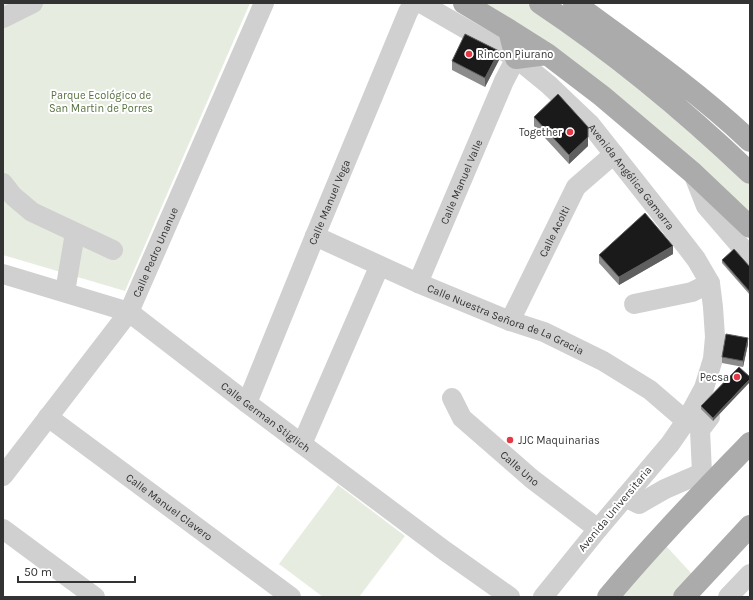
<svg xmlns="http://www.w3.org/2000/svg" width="753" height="600" viewBox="0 0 753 600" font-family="Karla,sans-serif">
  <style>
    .green { fill: #e6ecdf }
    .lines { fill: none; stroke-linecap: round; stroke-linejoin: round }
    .minor { stroke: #d0d0d0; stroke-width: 20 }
    .major { stroke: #ababab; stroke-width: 22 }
    .wall { fill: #8c8c8c }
    .shaded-wall { fill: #5f5f5f }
    .building { fill: #1a1a1a; stroke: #5f5f5f }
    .poi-dot { fill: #e63946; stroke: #fff; stroke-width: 1.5 }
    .labels { text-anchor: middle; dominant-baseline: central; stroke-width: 4; stroke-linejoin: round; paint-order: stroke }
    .poi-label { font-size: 11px; fill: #333; stroke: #fff; text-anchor: start }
    .park-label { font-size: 11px; fill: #56703f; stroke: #fff }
    .street-label { font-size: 11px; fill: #333; stroke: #fff }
  </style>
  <rect width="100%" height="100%" fill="#fff"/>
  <path class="green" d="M3 3H250L125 291 3 255Z
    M477 3H527L578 40 705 142 750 185V218Z
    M338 485 405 536 359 597H323L279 564Z
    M666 546 692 574 673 597H621Z"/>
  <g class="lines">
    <g class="minor">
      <path id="s1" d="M421 3 516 58 549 85 572 107 590 124 665 219 696 259 710 283 713 307 715 337 713 359 704 388 686 421 670 444 598 529 543 597"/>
      <path d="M3 18 33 3"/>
      <path d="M693 173 706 206 750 257"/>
      <path d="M3 183 13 196 32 212 113 250"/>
      <path id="s2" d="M315 236 418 283 510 321 544 332 603 361 650 390 686 421"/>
      <path id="s3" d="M3 274 129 312 247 403 445 551 510 597"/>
      <path id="s4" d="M418 283 504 81 516 58"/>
      <path d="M65 292 75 233"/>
      <path d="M634 304 692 292 710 283"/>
      <path id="s5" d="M510 321 576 187 614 154"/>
      <path id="s6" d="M452 398 462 418 532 479 598 529"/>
      <path id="s7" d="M247 403 315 236 408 12 413 3"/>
      <path id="s8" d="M48 417 291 597"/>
      <path d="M710 417 700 430 702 473 711 481"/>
      <path d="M302 444 379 267"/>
      <path id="s9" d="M3 476 129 312 264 3"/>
      <path d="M625 497 639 504 665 489 702 473"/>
      <path d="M3 529 95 597"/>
      <path d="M728 597 750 574"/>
    </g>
    <path class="major" d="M464 3 509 30 547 54 602 96 693 173 750 227
      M540 3C615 53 685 111 750 173
      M574 3C634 47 696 90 750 141
      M509 30 516 58 547 54
      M608 597C653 543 702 493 750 443
      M684 597 750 526"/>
  </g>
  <path class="wall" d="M499 60 485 87 452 70V61Z
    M534 117 588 146 569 164 534 126Z
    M673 254 619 285 599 263V255Z
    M722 260 750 267V295L722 263Z
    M748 344 743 367 722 363V357Z
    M739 367 713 421 701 409V406Z"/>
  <path class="shaded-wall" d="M499 51V60L485 87V78Z
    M588 127V146L569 164V155Z
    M673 246V254L619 285V277Z
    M748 338V344L743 367V361Z
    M750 379V382L713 421V418Z"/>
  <path class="building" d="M465 34 499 51 485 78 452 61Z
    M558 94 588 127V137L569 155 534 117Z
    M645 213 673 246 619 277 599 255Z
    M734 249 750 267V292L722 260Z
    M726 334 748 338 743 361 722 357Z
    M739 367 750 377V379L713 418 701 406Z"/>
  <g class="poi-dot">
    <circle cx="469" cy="54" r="4"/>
    <circle cx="570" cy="132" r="4"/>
    <circle cx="737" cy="377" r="4"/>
    <circle cx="510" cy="440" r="4"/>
  </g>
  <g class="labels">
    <g class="poi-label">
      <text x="477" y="54">Rincon Piurano</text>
      <text x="562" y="132" text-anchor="end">Together</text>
      <text x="729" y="377" text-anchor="end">Pecsa</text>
      <text x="518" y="440">JJC Maquinarias</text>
    </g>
    <g class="park-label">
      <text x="101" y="95">Parque Ecológico de<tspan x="101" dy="13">San Martin de Porres</tspan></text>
    </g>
    <g class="street-label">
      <text stroke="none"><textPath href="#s1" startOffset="276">Avenida Angélica Gamarra</textPath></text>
      <text stroke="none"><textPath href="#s4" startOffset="110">Calle Manuel Valle</textPath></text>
      <text stroke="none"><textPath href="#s7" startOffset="217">Calle Manuel Vega</textPath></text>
      <text stroke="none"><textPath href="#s5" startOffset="100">Calle Acolti</textPath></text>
      <text stroke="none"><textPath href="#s9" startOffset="272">Calle Pedro Unanue</textPath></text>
      <text stroke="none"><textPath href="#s2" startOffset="208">Calle Nuestra Señora de La Gracia</textPath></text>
      <text stroke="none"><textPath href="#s3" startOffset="304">Calle German Stiglich</textPath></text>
      <text stroke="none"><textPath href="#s6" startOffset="99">Calle Uno</textPath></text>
      <text stroke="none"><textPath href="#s8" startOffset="151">Calle Manuel Clavero</textPath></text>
      <text transform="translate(615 509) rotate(-50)">Avenida Universitaria</text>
    </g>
  </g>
  <rect width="753" height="600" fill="none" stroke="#333333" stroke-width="8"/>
  <path d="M18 576v6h117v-6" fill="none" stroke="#333333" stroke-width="2"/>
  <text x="24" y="576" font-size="12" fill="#333333" stroke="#ffffff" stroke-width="3" paint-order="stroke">50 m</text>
</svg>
